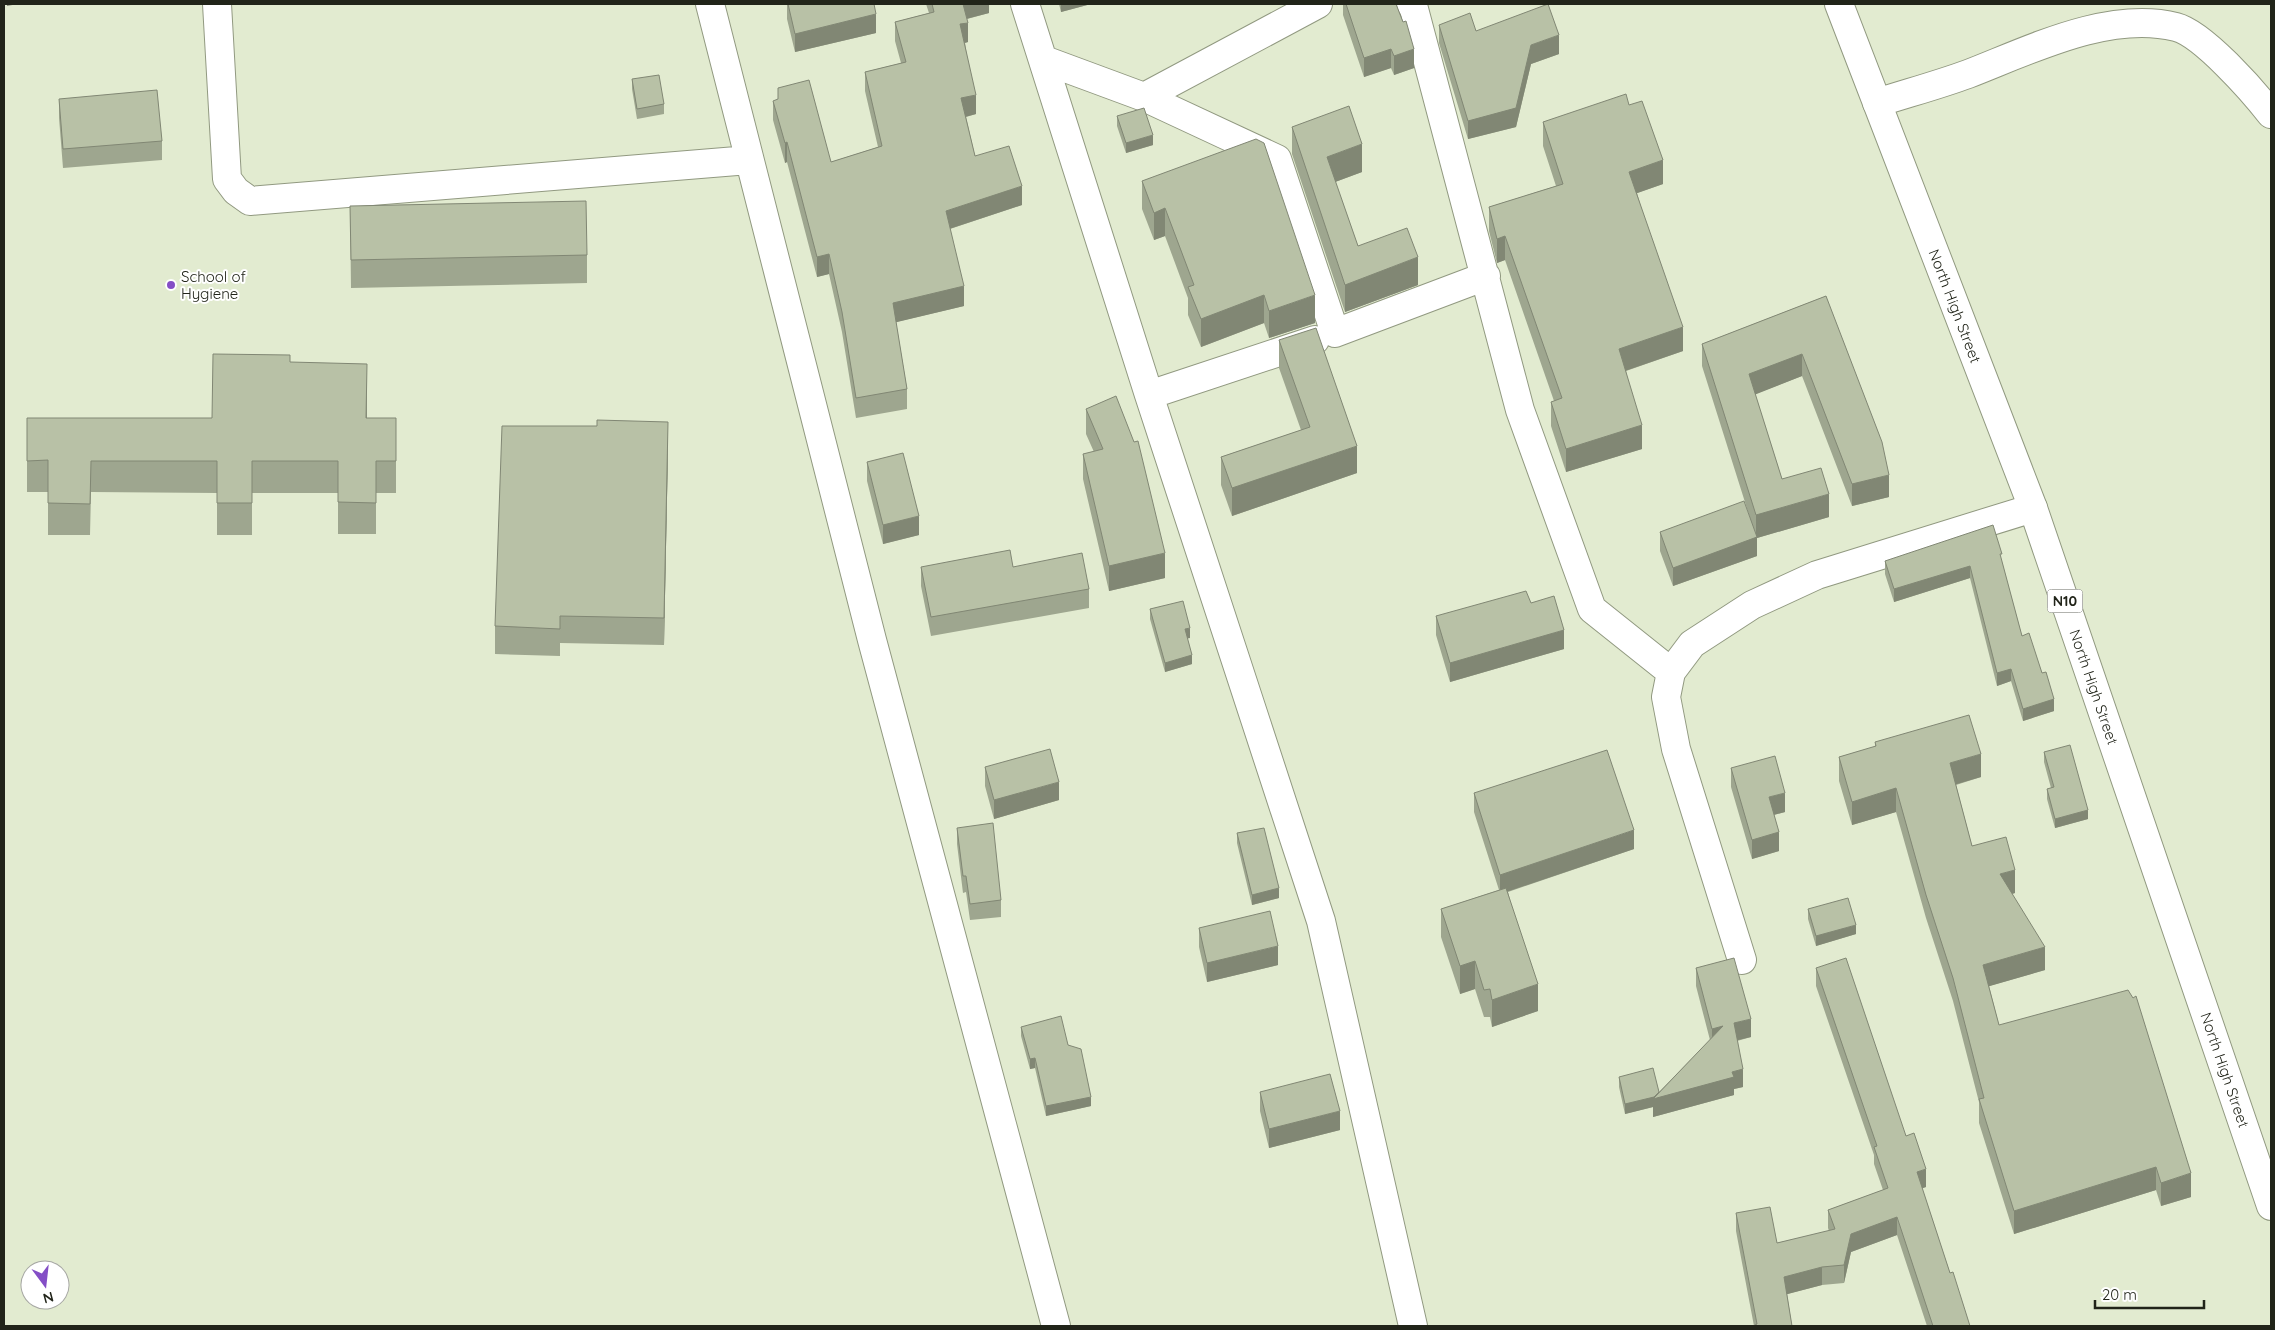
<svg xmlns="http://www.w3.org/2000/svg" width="2275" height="1330" viewBox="0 0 2275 1330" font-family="Quicksand,sans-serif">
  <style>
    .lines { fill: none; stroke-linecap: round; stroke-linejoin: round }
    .minor-casing { stroke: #919980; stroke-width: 30 }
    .highway-casing { stroke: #919980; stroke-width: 30 }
    .minor { stroke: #fff; stroke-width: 28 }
    .highway { stroke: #fff; stroke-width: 28 }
    .wall { fill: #9ea68f }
    .shaded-wall { fill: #818774 }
    .building { fill: #b8c1a6; stroke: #818774 }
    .poi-dot { fill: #844ec6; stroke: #fff; stroke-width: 2 }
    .labels { text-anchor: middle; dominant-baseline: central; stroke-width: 4; stroke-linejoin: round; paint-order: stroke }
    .shield { fill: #fff; stroke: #64665e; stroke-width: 1 }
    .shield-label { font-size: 14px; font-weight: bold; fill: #212419 }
    .poi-label { font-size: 15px; fill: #212419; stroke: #fff; text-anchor: start }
    .street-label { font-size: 15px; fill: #212419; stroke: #fff }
  </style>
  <rect width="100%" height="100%" fill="#e2ebd0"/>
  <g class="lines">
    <g class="minor-casing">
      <path id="minor" d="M217 4 227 179 236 191 250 201 749 160
        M710 4 872 640 1056 1326
        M1025 4 1149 395 1321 921 1413 1326
        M1411 4 1414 9 1520 410 1592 609 1671 672
        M1044 60 1144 97 1318 4
        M1144 97 1277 159 1335 333 1486 276
        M1877 103C1908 93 1938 85 1968 74 2030 50 2109 10 2176 27 2203 34 2253 91 2271 114
        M1149 395 1315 340
        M1742 960 1676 749 1666 697 1671 672 1692 644 1752 605 1817 575 2033 508"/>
    </g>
    <g class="highway-casing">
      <path id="highway" d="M1839 4 2033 508 2271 1206"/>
    </g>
    <use href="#minor" class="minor"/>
    <use href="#highway" class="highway"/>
  </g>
  <path class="wall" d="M787 4H874L876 33 795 52 787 19Z
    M926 4H989V13L967 19 968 42 965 43 976 114 966 117 975 156 1022 205 950 229 964 306 896 322 907 389V409L856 418 842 332 829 274 817 277 787 162 785 163 773 120V101L831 162 878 147 865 91V72L901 63 895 41V22L929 13Z
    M1059 4H1091L1061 12Z
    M1343 4H1396L1414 68 1394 75 1391 68 1364 77 1343 15Z
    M1439 25 1476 31 1559 54 1531 64 1516 127 1468 139 1439 43Z
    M632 79 664 104V114L637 119 632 89Z
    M59 99 162 141V160L63 168 59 118Z
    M1629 105 1663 184 1637 193 1683 351 1626 371 1642 449 1566 472 1551 426V402L1554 401 1505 260 1497 263 1489 231V207L1556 186 1543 146V122Z
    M1117 116 1153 145 1126 153 1117 126Z
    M1292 127 1362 172 1335 182 1358 246 1418 285 1345 312 1292 154Z
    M1142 181 1315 323 1269 338 1264 323 1201 347 1188 315V298L1165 236 1154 240 1142 209Z
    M350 206 587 255V283L351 288Z
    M1826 296 1889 497 1852 506 1802 376 1755 394 1782 479 1829 517 1757 538V556L1673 586 1660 551V532L1750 518 1702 366V344Z
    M1279 340 1357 473 1232 516 1221 485V457L1301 430 1279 368Z
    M290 362 367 396V418H396V493H376V534H338V493H252V535H217V493L91 492 90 535H48V492H27V418H212Z
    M1086 409 1134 442 1165 578 1109 591 1083 479V454L1094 452 1086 434Z
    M668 449 664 645 560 643V656L495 654V626Z
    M867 462 919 535 883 544 867 481Z
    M1885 561 2002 563 2022 636 2054 711 2023 721 2011 681 1997 686 1970 578 1894 602 1885 574Z
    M921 567 1089 589V608L931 636 921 586Z
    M1531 603 1564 649 1450 682 1436 635V616Z
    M1150 609 1190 638H1187L1192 664 1165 672 1150 619Z
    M1875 742 1981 777 1956 785 1972 846 2015 893 2012 894 2045 970 1989 986 1999 1025 2191 1197 2161 1206 2156 1190 2014 1234 1979 1123V1102L1953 1001 1926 918 1896 812 1852 825 1839 781V757L1875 747Z
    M2044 752 2088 819 2055 828 2047 799V789L2051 788 2044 762Z
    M985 767 1059 800 994 819 985 786Z
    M1731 768 1785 812 1774 815 1779 851 1752 859 1731 787Z
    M1474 793 1634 849 1508 892 1538 1011 1492 1027 1490 1017H1484L1475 989 1460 994 1441 937V909L1499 890 1474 812Z
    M957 828 1001 900V917L970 920 966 892 963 893 957 844Z
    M1237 833 1279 898 1252 905 1237 843Z
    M1808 909 1856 934 1816 946 1808 919Z
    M1199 928 1278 965 1207 982 1199 947Z
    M1696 968 1751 1037 1737 1041 1743 1087 1734 1089V1095L1653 1117V1107L1625 1114 1619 1087V1077L1659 1092 1710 1040 1696 986Z
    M1816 968 1906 1136 1926 1187 1922 1188 1950 1273 1970 1326H1927L1897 1235 1851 1252 1844 1283 1822 1285 1787 1294 1792 1326H1754L1736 1231V1213L1777 1243 1829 1231 1828 1228V1210L1883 1190 1874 1164V1155L1816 986Z
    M1021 1027 1068 1045 1091 1106 1046 1116 1035 1068 1030 1069 1021 1036Z
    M1260 1092 1340 1130 1269 1148 1260 1111Z"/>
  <path class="shaded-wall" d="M7 4H18L7 6Z
    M962 4H989V13L962 20Z
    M1061 4H1091L1061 12Z
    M876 14V33L795 52V34Z
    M968 23V42L960 44V24Z
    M1559 35V54L1531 64 1516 127 1468 139V121L1531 45Z
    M1391 49V68L1364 77V58Z
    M1414 49V68L1394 75V56Z
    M976 95V114L961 118V98Z
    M1153 135V145L1126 153V143Z
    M787 142V162L785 163V143Z
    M1362 144V172L1327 185V157Z
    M1663 160V184L1629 196V172Z
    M1022 186V205L946 230V211Z
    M1165 208V236L1154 240V213Z
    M1505 236V260L1497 263V239Z
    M829 254V274L817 277V257Z
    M1418 257V285L1345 312V285Z
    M964 286V306L893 323V303Z
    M1264 295V323L1201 347V319Z
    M1315 295V323L1269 338V311Z
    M1683 327V351L1619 373V349Z
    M1802 354V376L1749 397V374Z
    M367 364V396L366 450V418Z
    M668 422V449L664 645V618Z
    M1642 425V449L1566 472V449Z
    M1357 446V473L1232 516V488Z
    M1889 475V497L1852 506V484Z
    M1829 494V517L1757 538V556L1673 586V568L1756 537V515Z
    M919 516V535L883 544V525Z
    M1165 553V578L1109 591V566Z
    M1970 566V578L1894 602V589Z
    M1190 628V638L1185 639V629Z
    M1564 630V649L1450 682V663Z
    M1192 655V664L1165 672V663Z
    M2011 669V681L1997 686V673Z
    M2054 699V711L2023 721V709Z
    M1981 754V777L1950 786V763Z
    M1059 782V800L994 819V800Z
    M1896 788V812L1852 825V802Z
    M1785 793V812L1769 816V797Z
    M2088 810V819L2055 828V819Z
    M1634 830V849L1500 894V875Z
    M1779 832V851L1752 859V840Z
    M2015 870V893L2000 897V874Z
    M1279 888V898L1252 905V895Z
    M1856 925V934L1816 946V936Z
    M1278 946V965L1207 982V963Z
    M2045 947V970L1983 988V965Z
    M1475 961V989L1460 994V966Z
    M1538 984V1011L1492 1027V1000Z
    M1751 1019V1037L1734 1041V1023Z
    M1723 1026 1712 1047V1029Z
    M1035 1058V1068L1030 1069V1059Z
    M1743 1069V1087L1734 1089V1095L1653 1117V1107L1625 1114V1104Z
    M1091 1097V1106L1046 1116V1106Z
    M1340 1111V1130L1269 1148V1129Z
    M2156 1167V1190L2014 1234V1211Z
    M1926 1169V1187L1917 1190V1172Z
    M2191 1173V1197L2161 1206V1183Z
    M1897 1217V1235L1851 1252 1844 1283V1265L1851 1234Z
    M1822 1267V1285L1784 1295V1277Z"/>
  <path class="building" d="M788 4H874L876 14 795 34Z
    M932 4H963L968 23 960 24 976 95 961 98 975 156 1009 146 1022 186 946 211 964 286 893 303 907 389 856 398 842 312 829 254 817 257 787 142 785 143 773 101 778 99V88L809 80 831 162 882 146 865 72 906 62 895 22 934 12Z
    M1346 4H1396L1403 22 1406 21 1414 49 1394 56 1391 49 1364 58Z
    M1548 4 1559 35 1531 45 1516 108 1468 121 1439 25 1470 13 1476 31Z
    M659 75 664 104 637 109 632 79Z
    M157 90 162 141 63 149 59 99Z
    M1626 94 1629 105 1642 101 1663 160 1629 172 1683 327 1619 349 1642 425 1566 449 1551 402 1562 398 1505 236 1497 239 1489 207 1563 184 1543 122Z
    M1349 106 1362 144 1327 157 1358 246 1407 228 1418 257 1345 285 1292 127Z
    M1144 108 1153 135 1126 143 1117 116Z
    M1256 139 1264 143 1315 295 1269 311 1264 295 1201 319 1188 287 1194 285 1165 208 1154 213 1142 181Z
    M586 201 587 255 351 260 350 206Z
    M1826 296 1882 442 1889 475 1852 484 1802 354 1749 374 1782 479 1821 468 1829 494 1756 515 1702 344Z
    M1316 328 1357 446 1232 488 1221 457 1310 427 1279 340Z
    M213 354 290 355V362L367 364 366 418H396V461H376V503L338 502V461H252V503H217V461H91L90 504 48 503V460L27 461V418H212Z
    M1116 396 1134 442 1138 441 1165 553 1109 566 1083 454 1103 449 1086 409Z
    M597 420 668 422 664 618 560 616V629L495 626 502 426H597Z
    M903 453 919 516 883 525 867 462Z
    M1744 501 1757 537 1673 568 1660 532Z
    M1993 525 2002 554H2000L2022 636 2029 633 2042 673 2046 672 2054 699 2023 709 2011 669 1997 673 1970 566 1894 589 1885 561Z
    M1010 550 1013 567 1082 553 1089 589 931 617 921 567Z
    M1526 591 1531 603 1554 596 1564 630 1450 663 1436 616Z
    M1183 601 1190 628 1185 629 1192 655 1165 663 1150 609Z
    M1969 715 1981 754 1950 763 1972 846 2006 837 2015 870 2000 874 2045 947 1983 965 1999 1025 2128 990 2133 998 2136 996 2191 1173 2161 1183 2156 1167 2014 1211 1979 1099 1984 1098 1953 978 1926 895 1896 788 1852 802 1839 757 1876 746 1875 742Z
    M2070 745 2088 810 2055 819 2047 789 2054 787 2044 752Z
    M1050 749 1059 782 994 800 985 767Z
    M1607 750 1634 830 1500 875 1474 793Z
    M1775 756 1785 793 1769 797 1779 832 1752 840 1731 768Z
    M993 823 1001 900 970 904 966 876H963L957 828Z
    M1264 828 1279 888 1252 895 1237 833Z
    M1506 888 1538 984 1492 1000 1490 989 1484 990 1475 961 1460 966 1441 909Z
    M1848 898 1856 925 1816 936 1808 909Z
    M1270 911 1278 946 1207 963 1199 928Z
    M1734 958 1751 1019 1734 1023 1743 1069 1732 1072 1734 1077 1653 1099 1723 1026 1712 1029 1696 968Z
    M1846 958 1906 1136 1914 1133 1926 1169 1917 1172 1950 1273 1953 1272 1970 1326H1933L1897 1217 1851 1234 1844 1265 1822 1267 1784 1277 1792 1326H1755V1325L1757 1324 1736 1213 1770 1207 1777 1243 1835 1229 1828 1210 1888 1188 1874 1147 1877 1146 1816 968Z
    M1061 1016 1068 1045 1081 1049 1091 1097 1046 1106 1035 1058 1030 1059 1021 1027Z
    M1653 1068 1659 1092 1654 1097 1625 1104 1619 1077Z
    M1330 1074 1340 1111 1269 1129 1260 1092Z"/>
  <circle class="poi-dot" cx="171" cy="285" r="5"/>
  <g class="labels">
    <rect class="shield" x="2047.5" y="589.5" width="35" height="23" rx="4"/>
    <g class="shield-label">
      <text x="2065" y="601">N10</text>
    </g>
    <g class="poi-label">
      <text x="181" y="276">School of<tspan x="181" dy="17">Hygiene</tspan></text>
    </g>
    <g class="street-label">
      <text transform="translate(1955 306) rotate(69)">North High Street</text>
      <text transform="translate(2094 687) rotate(71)">North High Street</text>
      <text transform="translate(2225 1070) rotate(71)">North High Street</text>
    </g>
  </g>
  <rect width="2275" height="1330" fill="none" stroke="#212419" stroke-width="10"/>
  <g transform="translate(45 1285) rotate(165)"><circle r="24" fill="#ffffff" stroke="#a6a7a3"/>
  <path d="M0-4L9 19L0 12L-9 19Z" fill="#844ec6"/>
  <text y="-8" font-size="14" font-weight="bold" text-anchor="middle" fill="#212419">N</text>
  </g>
  <path d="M2095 1300v8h109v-8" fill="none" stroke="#212419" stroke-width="2.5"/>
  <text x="2102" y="1300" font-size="15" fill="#212419" stroke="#ffffff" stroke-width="4" paint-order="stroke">20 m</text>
</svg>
